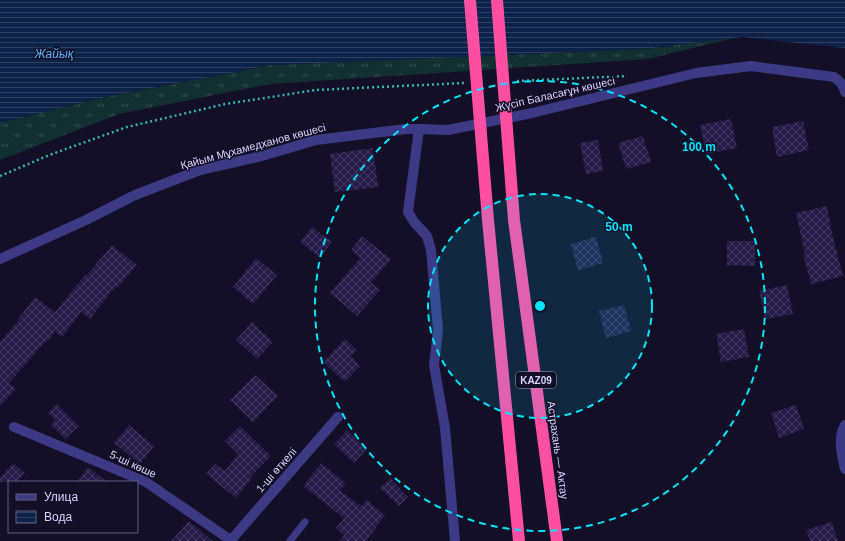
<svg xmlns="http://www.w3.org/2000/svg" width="845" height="541" viewBox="0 0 845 541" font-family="Helvetica,sans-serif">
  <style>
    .grass { fill: url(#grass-tufts) }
    .water { fill: url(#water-rules) }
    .building { fill: url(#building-cross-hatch) }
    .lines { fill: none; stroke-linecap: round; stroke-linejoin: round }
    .path { stroke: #2fb8b0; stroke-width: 2.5; stroke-dasharray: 2 3; stroke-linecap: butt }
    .lane { stroke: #3d3a85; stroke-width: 7 }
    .street { stroke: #3d3a85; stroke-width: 10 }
    .highway { stroke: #ff4fa3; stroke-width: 12 }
    .ring { fill: none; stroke: #00e5ff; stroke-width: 2; stroke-dasharray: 7 5 }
    .labels { text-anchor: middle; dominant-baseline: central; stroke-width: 3; stroke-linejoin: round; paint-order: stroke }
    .shield { fill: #130f26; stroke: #9e99be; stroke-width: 1 }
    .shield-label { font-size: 10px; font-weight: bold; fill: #d9d4ff }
    .street-label { font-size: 11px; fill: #d9d4ff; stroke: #130f26 }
    .water-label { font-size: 12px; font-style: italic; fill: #62b6ff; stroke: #130f26 }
    .centre { fill: #00e5ff; stroke: #130f26; stroke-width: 2 }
    .ring-label { font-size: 12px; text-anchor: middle; font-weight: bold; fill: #00e5ff; stroke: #130f26; stroke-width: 3; stroke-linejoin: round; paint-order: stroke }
  </style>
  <defs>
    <pattern id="grass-tufts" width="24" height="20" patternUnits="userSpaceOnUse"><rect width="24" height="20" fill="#12302f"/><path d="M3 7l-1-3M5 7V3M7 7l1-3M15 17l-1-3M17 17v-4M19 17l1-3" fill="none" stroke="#344d4e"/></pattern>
    <pattern id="water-rules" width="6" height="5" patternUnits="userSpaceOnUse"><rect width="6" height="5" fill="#0c2248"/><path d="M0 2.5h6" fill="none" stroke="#2f4163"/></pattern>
    <pattern id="building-cross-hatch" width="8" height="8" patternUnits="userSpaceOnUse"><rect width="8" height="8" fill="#241b47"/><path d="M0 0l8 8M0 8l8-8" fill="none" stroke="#433b63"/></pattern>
  </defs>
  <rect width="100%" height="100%" fill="#130f26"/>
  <path class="grass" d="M742 36 648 59 270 84 119 114 0 160V123L105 97 271 65 644 49Z"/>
  <path class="water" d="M0 0H845V48L742 37 644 49 271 65 105 97 0 123Z"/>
  <path class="building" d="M731 119 737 148 706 154 700 125Z
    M803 121 809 150 777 157 772 127Z
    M643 136 651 162 626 169 618 143Z
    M598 140 603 171 586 174 580 143Z
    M373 148 378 187 335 192 330 154Z
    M827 206 832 233 843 276 811 284 803 254 805 253 796 213Z
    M312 227 332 242 320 258 300 242Z
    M362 236 391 259 371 283 380 290 357 316 330 293 360 258 351 250Z
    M596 237 603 263 578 270 571 244Z
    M727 241H755V266L727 265Z
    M112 245 137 265 117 288 115 287 90 319 81 312 62 337 55 332 47 342 46 341 9 383 16 389 0 406V342L19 320 18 319 35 297 55 312 86 274 87 275Z
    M256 258 277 275 253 304 233 287Z
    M787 285 793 314 765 319 759 291Z
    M624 305 631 331 606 338 599 311Z
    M252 322 273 342 257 359 236 340Z
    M744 329 749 357 721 362 716 334Z
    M345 339 357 350 351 356 360 366 345 382 323 362Z
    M255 375 278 396 253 422 230 400Z
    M57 404 79 426 65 439 51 425 55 420 48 413Z
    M796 405 804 429 779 438 771 413Z
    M129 425 154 446 140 464 114 443Z
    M240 426 271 456 250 477 252 478 236 498 206 474 215 464 225 471 238 454 225 441Z
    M347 430 367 449 354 463 334 444Z
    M13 463 25 473 17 482H0V478Z
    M321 463 346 483 340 491 361 506 367 500 385 515 366 541H340L344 535 336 528 344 518 303 486Z
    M88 467 107 482H77Z
    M390 478 408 497 399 506 380 488Z
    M189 521 213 541H171Z
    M832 522 838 541H810L806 530Z"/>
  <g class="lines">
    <path class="path" d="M517 81 627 76
      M0 176 52 154 127 127 225 104 316 90 464 83"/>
    <path class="lane" d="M290 541 305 522"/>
    <path class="street" d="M419 129 448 130 532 113 696 73 751 66 834 77C840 81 844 85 845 92
      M0 259 86 220 135 195 200 170 262 156 316 140 406 129H419L408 212 414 222 427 236 431 250 438 330 434 365 445 428 455 541
      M845 425C837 439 842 455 845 469
      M14 427 146 482 232 541
      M231 540 338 417"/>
    <path class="highway" d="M470 0 488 220 519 541
      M497 0 514 220 557 541"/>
  </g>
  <circle cx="540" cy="306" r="112" fill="#00e5ff" fill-opacity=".12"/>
  <g class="ring">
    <circle cx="540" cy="306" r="112"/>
    <circle cx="540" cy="306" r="225"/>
  </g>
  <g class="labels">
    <rect class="shield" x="516" y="372" width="40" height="16" rx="3"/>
    <g class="shield-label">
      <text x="536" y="380">KAZ09</text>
    </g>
    <g class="street-label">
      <text transform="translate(555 94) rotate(-13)">Жүсіп Баласағұн көшесі</text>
      <text transform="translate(253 146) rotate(-15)">Қайым Мұхамедханов көшесi</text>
      <text transform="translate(558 450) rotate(82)">Астрахань — Актау</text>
      <text transform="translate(133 464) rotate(25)">5-шi көше</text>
      <text transform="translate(276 470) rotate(-49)">1-ші өткелі</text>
    </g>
    <g class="water-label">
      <text x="54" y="54">Жайық</text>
    </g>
  </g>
  <circle cx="540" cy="306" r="6" class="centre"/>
  <g class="ring-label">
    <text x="699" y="151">100 m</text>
    <text x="619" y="231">50 m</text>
  </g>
  <rect x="8" y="481" width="130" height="52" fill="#130f26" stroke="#625e7d"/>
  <rect x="16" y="494" width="20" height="6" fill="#3d3a85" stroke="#625e7d"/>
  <text x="44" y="501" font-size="12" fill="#d9d4ff">Улица</text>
  <rect x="16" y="511" width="20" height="12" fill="url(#water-rules)" stroke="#625e7d"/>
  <text x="44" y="521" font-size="12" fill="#d9d4ff">Вода</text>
</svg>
